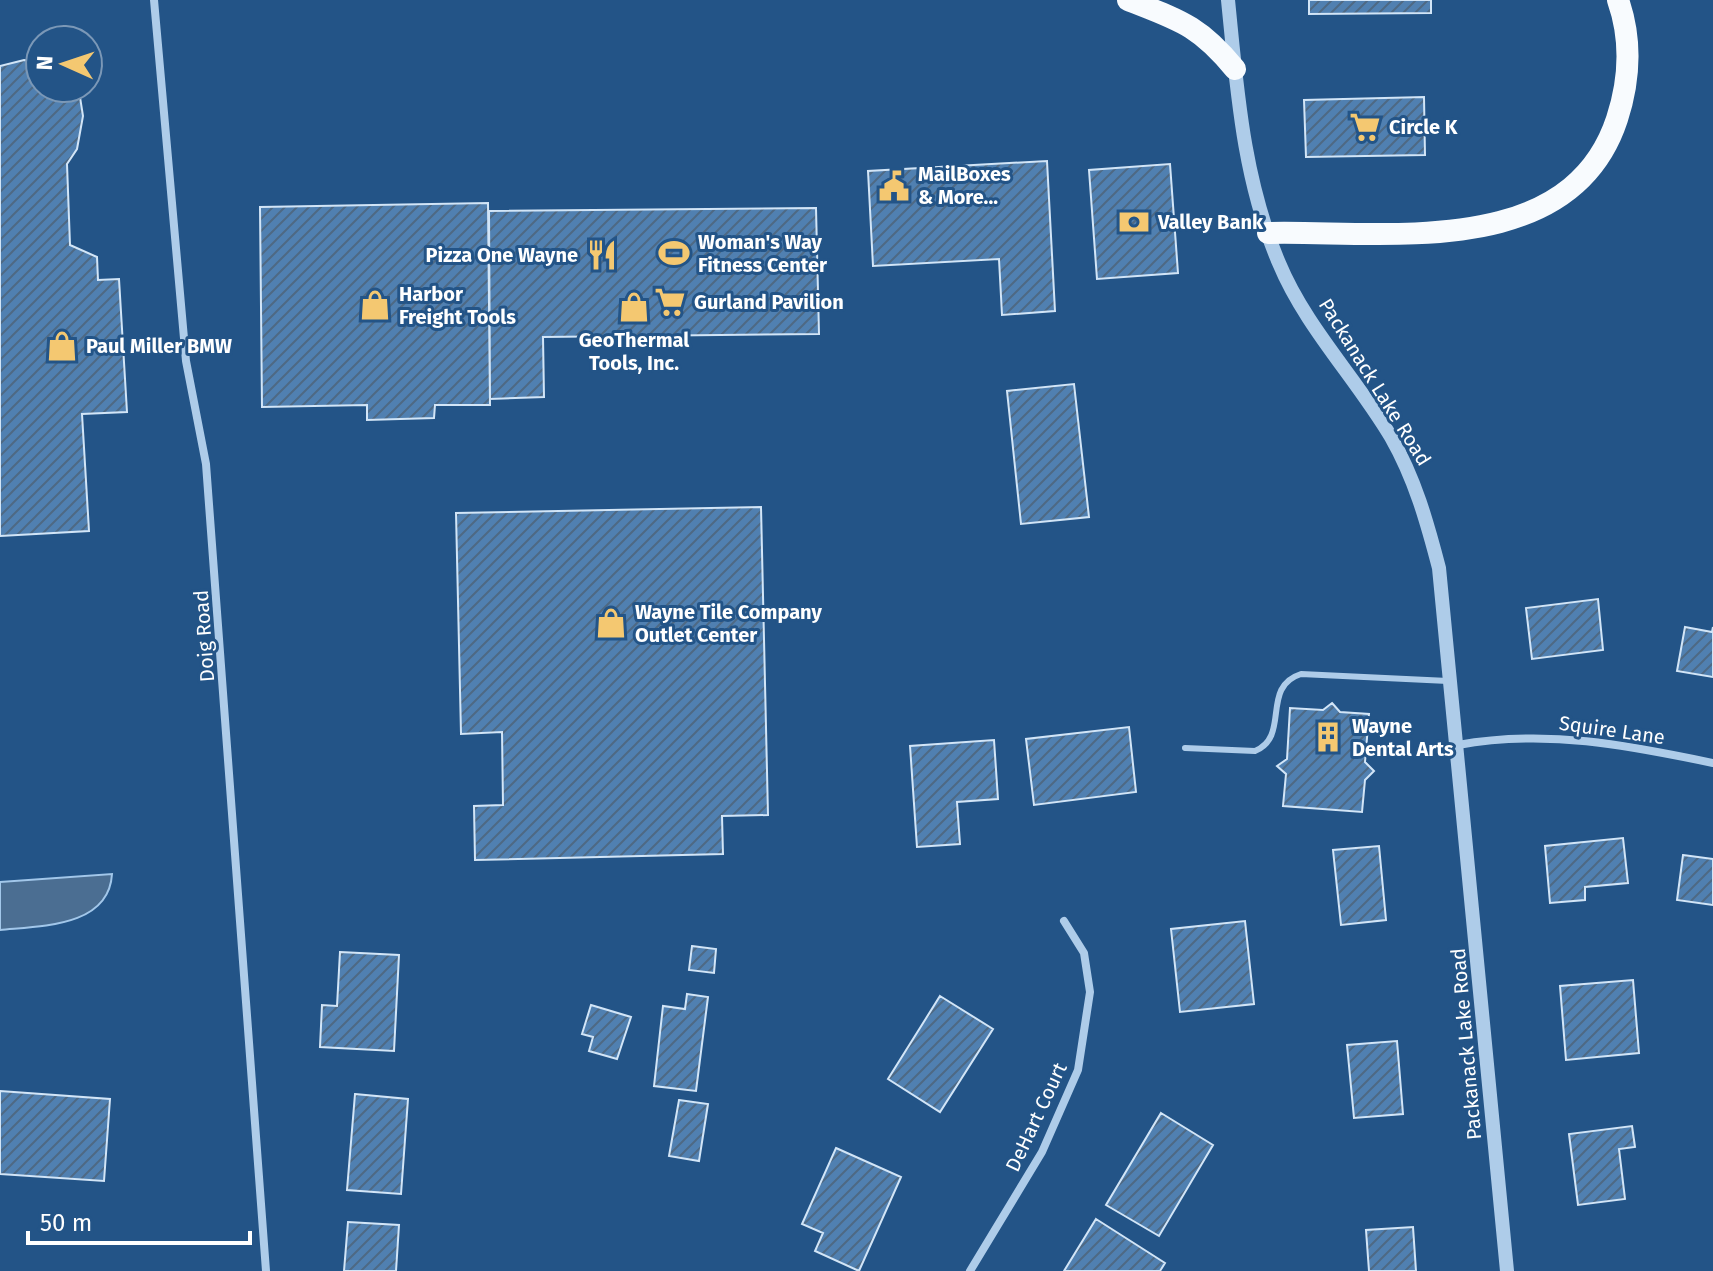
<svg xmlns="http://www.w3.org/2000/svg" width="1713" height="1271" viewBox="0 0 1713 1271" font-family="'Fira Sans',sans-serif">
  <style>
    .water { fill: #4b6e92; stroke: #a2c7ea; stroke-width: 2 }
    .building { fill: url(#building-hatch); stroke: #d2e5f7; stroke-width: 2 }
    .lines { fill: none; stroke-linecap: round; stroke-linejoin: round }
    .service { stroke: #aecce9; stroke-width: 6 }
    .minor { stroke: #aecce9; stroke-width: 8 }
    .tertiary { stroke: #aecce9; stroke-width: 14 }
    .trunk { stroke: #f8fbfe; stroke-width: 22 }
    .labels { text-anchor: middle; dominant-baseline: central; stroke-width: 6; stroke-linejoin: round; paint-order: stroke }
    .poi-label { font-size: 20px; font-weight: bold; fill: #fff; stroke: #235487; text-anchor: start }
    .street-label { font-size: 20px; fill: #fff; stroke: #235487 }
  </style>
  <defs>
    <pattern id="building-hatch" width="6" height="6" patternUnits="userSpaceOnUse" patternTransform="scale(2)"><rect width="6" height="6" fill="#5080b1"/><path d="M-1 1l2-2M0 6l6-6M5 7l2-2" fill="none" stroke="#4e6984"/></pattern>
  </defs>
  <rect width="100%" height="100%" fill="#235487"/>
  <path class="water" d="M112 874C109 927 41 926 0 930V882Z"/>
  <path class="building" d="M1309 0H1431V13L1309 14Z
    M24 60 40 63V88H75L80 97 83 116 77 149 67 164 70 245 97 257 98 280 119 279 127 412 82 414 89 531 0 536V66Z
    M1424 97 1425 155 1306 157 1304 100Z
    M1047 161 1055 311 1002 315 999 259 873 266 868 171Z
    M1170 164 1178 273 1097 279 1089 170Z
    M488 203 490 405H435L434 418 367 420V405L262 407 260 207Z
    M816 208 819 334 543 337 544 397 490 399 489 211Z
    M1074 384 1089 517 1021 524 1007 391Z
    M761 507 768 815 722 816 723 854 475 860 474 806 503 805 502 732 461 734 456 513Z
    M1598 599 1603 650 1532 659 1526 608Z
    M1685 627 1712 632 1713 627V677L1677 671Z
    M1332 703 1340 712 1369 714 1365 762 1374 771 1365 780 1362 812 1283 806 1286 774 1277 766 1287 759 1290 708 1323 710Z
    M1129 727 1136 792 1034 805 1026 739Z
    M994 740 998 799 957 802 960 844 917 847 910 746Z
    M1623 838 1628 883 1585 887V900L1550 903 1545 846Z
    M1379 846 1386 920 1341 925 1333 850Z
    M1683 855 1713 859V905L1677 900Z
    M1245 921 1254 1004 1180 1012 1171 929Z
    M692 946 716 949 714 973 689 970Z
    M340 952 399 955 394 1051 320 1047 322 1005 337 1006Z
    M1633 980 1639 1053 1566 1060 1560 986Z
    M687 994 708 997 696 1091 654 1086 663 1006 685 1009Z
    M940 996 993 1029 940 1112 888 1079Z
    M591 1005 631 1017 617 1059 589 1051 593 1037 582 1034Z
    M1397 1041 1403 1114 1354 1118 1347 1045Z
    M0 1091 110 1099 104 1181 0 1174Z
    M355 1094 408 1099 401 1194 347 1190Z
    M679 1100 708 1104 699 1161 669 1156Z
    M1161 1113 1213 1145 1159 1236 1106 1205Z
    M1632 1126 1635 1147 1619 1149 1625 1199 1578 1205 1569 1134Z
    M836 1148 901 1177 859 1271 815 1251 823 1233 802 1224Z
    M1096 1219 1165 1263 1160 1271H1064Z
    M348 1222 399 1225 396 1271H344Z
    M1413 1227 1416 1271H1369L1366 1230Z"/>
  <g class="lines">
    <path class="service" d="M1185 748 1255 751C1291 736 1260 687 1301 674L1448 681"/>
    <path class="minor" d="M154 0 186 361 206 464 266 1271
      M1458 745C1546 729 1627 745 1713 763
      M970 1271 1042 1152 1078 1070 1090 992 1084 953 1064 921"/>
    <path class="tertiary" d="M1228 0C1237 89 1243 179 1279 263 1305 326 1356 378 1391 437 1415 479 1427 522 1439 568L1507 1271"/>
    <path class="trunk" d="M1128 0C1179 20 1199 25 1235 69
      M1268 233C1383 230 1570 262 1617 119 1630 79 1632 40 1618 0"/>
  </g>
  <defs>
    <g id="supermarket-bare" transform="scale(2.4)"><path d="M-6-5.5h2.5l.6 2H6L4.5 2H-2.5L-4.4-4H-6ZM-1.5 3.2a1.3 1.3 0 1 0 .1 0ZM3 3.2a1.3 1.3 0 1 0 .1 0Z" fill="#f4c871" stroke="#235487" stroke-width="2.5" paint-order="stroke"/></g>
    <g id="civic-bare" transform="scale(2.4)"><path d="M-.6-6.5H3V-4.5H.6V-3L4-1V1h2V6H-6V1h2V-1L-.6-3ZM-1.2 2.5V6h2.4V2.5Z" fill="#f4c871" stroke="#235487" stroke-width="2.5" paint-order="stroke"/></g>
    <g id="bank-bare" transform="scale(2.4)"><path d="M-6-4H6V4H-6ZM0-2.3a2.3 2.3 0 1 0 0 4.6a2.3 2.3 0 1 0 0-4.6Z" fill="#f4c871" stroke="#235487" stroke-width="2.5" paint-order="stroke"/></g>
    <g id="stadium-bare" transform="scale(2.4)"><path d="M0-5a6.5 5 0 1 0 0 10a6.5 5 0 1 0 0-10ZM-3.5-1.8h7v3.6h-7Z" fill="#f4c871" stroke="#235487" stroke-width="2.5" paint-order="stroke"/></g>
    <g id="restaurant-bare" transform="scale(2.4)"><path d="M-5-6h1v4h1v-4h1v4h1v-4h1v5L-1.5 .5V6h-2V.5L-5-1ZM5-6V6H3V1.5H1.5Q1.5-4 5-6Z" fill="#f4c871" stroke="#235487" stroke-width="2.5" paint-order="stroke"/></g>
    <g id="shop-bare" transform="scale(2.4)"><path d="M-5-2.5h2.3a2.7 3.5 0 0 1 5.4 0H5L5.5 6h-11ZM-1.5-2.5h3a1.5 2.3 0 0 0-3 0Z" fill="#f4c871" stroke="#235487" stroke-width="2.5" paint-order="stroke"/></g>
    <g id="building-bare" transform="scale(2.4)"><path d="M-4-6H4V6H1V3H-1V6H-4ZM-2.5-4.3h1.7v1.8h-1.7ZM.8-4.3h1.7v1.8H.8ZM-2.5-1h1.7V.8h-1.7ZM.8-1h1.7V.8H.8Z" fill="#f4c871" stroke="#235487" stroke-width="2.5" paint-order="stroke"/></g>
  </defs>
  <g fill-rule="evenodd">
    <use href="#supermarket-bare" x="1365" y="127"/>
    <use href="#civic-bare" x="894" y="186"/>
    <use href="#bank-bare" x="1134" y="222"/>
    <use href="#stadium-bare" x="674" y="253"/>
    <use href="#restaurant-bare" x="602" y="255"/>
    <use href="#supermarket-bare" x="670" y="302"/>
    <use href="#shop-bare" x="375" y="305"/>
    <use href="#shop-bare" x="634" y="307"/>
    <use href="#shop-bare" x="62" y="346"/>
    <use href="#shop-bare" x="611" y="623"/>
    <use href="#building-bare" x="1328" y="737"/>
  </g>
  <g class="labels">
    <g class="poi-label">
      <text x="1389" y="127">Circle K</text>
      <text x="918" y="174">MailBoxes<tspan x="918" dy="23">&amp; More...</tspan></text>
      <text x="1158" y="222">Valley Bank</text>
      <text x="698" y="242">Woman's Way<tspan x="698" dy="23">Fitness Center</tspan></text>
      <text x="578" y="255" text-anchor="end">Pizza One Wayne</text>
      <text x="399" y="294">Harbor<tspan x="399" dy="23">Freight Tools</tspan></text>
      <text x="694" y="302">Gurland Pavilion</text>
      <text x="634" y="340" text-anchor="middle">GeoThermal<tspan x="634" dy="23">Tools, Inc.</tspan></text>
      <text x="86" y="346">Paul Miller BMW</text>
      <text x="635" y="612">Wayne Tile Company<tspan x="635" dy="23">Outlet Center</tspan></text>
      <text x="1352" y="726">Wayne<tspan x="1352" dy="23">Dental Arts</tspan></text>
    </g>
    <g class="street-label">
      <text transform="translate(1375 382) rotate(58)">Packanack Lake Road</text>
      <text transform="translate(204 636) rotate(-94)">Doig Road</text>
      <text transform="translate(1612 730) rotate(8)">Squire Lane</text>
      <text transform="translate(1466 1044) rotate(-95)">Packanack Lake Road</text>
      <text transform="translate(1036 1117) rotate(-65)">DeHart Court</text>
    </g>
  </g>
  <g transform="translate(64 64) rotate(273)"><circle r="38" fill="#235487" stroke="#7b98b7" stroke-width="2"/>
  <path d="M0-6L14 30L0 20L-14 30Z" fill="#f4c871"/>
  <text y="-12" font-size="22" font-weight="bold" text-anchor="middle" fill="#ffffff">N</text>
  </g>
  <path d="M28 1231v12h222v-12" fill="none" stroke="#ffffff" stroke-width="4"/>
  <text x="40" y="1231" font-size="24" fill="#ffffff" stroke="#235487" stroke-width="6" paint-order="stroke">50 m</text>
</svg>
